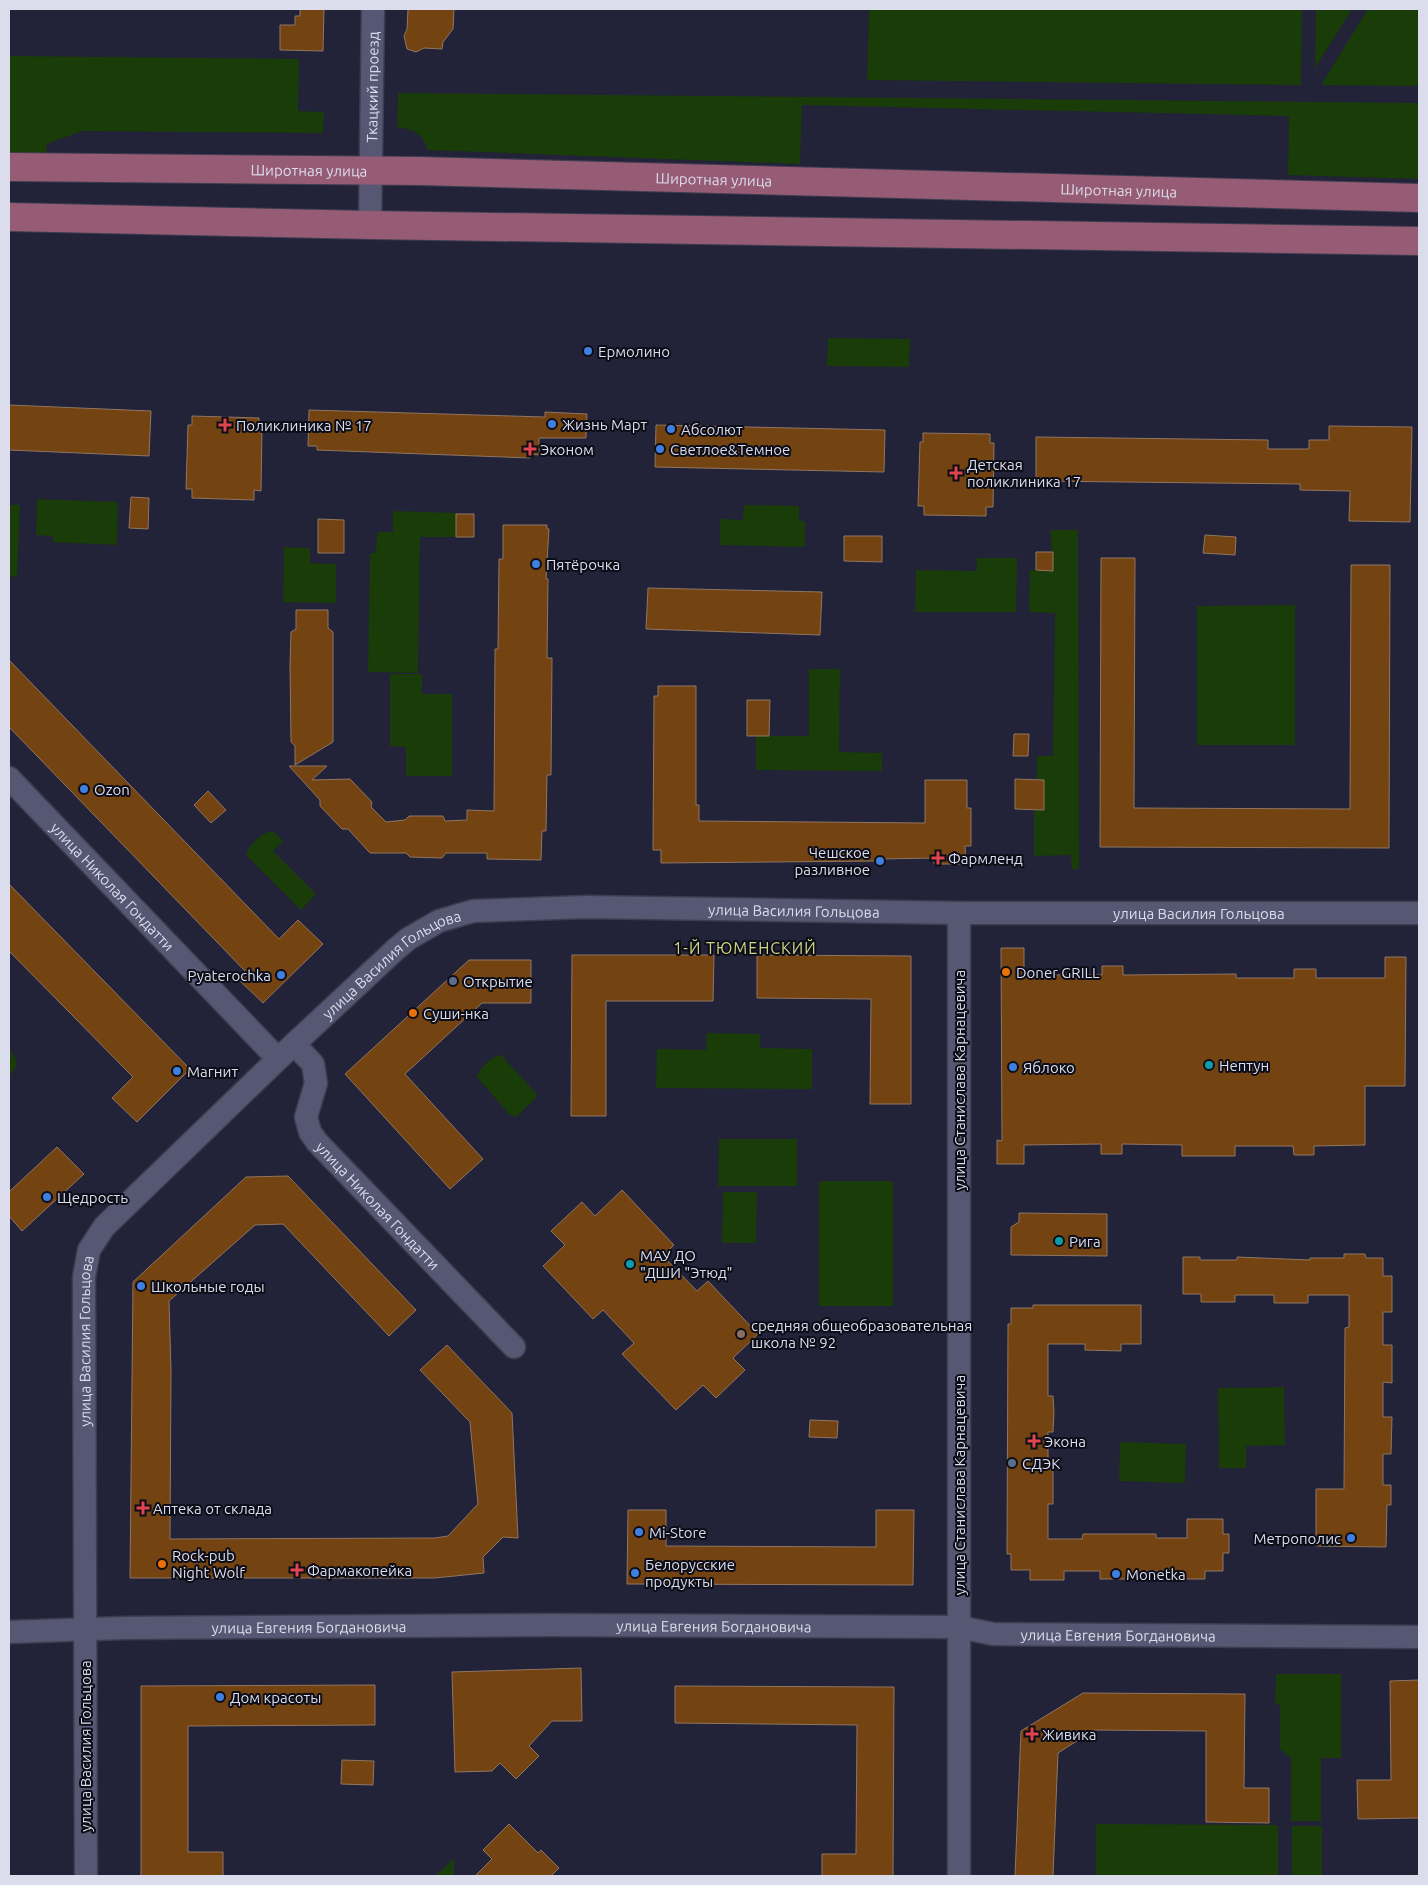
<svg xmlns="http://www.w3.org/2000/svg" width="1428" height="1885" viewBox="0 0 1428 1885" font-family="Ubuntu,sans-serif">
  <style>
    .green { fill: #193c08 }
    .building { fill: #744312; stroke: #8f7662 }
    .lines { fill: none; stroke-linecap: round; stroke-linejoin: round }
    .minor-casing { stroke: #3e3d50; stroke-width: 25 }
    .major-casing { stroke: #3e3d50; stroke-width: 30 }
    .minor { stroke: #565772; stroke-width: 22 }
    .major { stroke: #965b75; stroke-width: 28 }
    .shop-dot { fill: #3f7fe0; stroke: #0c0d17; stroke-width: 2 }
    .health-dot { fill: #e0444e; stroke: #0c0d17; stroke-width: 2 }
    .food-dot { fill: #e8710a; stroke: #0c0d17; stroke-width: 2 }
    .service-dot { fill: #5c6f8a; stroke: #0c0d17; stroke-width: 2 }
    .culture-dot { fill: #0f9aa8; stroke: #0c0d17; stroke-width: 2 }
    .education-dot { fill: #8d6e63; stroke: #0c0d17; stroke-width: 2 }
    .labels { text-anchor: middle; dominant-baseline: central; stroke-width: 4; stroke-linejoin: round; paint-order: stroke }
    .street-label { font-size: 15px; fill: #dbdcec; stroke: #0c0d17 }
    .poi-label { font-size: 15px; fill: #dbdcec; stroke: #0c0d17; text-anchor: start }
    .neighbourhood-label { font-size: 16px; letter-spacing: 1px; fill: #ced385; stroke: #0c0d17 }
  </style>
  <rect width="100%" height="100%" fill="#222239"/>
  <path class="green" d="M869 9H1302L1301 85 867 80Z
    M1316 9H1352L1315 68Z
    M1368 9H1419V86L1321 85Z
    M9 56 299 59 298 111 324 112 323 133 82 131 47 144 46 154 9 153Z
    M398 93 1419 103V179L1288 175 1289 116 802 105 800 164 427 150C424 133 413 130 397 127Z
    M828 338 910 339 909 367 827 366Z
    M37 499 118 502 117 545 53 542V536L36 535Z
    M9 505H20L17 577 9 576Z
    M744 505 799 506V521H805V547L720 545V519L743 520Z
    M393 511 456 513V537H420L418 673 368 672 370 553H376L377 532H393Z
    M1050 530H1078L1079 869H1072L1071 855 1034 856V810L1044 809V780H1037V756H1053L1055 613 1029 612 1030 570 1053 571Z
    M284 547 310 548V563L336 564V603L283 602Z
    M977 558H1017L1016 612H915L916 570 977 571Z
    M1295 605V745H1197V606Z
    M809 669H840L839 752 882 753V771L756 770V736H809Z
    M390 674H422V694H452V776H406V747L390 746Z
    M273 831 283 841 273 851 316 894 301 910 246 855C249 845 262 832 273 831Z
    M707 1033 760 1034V1048L812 1049V1089L656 1088 657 1049 706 1050Z
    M9 1050 15 1057 17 1065 9 1077Z
    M501 1055 537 1094 535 1099 516 1117 510 1115 477 1077C478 1069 492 1056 501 1055Z
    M719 1139H797V1186H718Z
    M819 1181H893V1306H819Z
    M723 1192H757L756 1243H722Z
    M1284 1387 1285 1445 1246 1446V1468H1219L1218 1388Z
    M1120 1442 1186 1444 1185 1483 1119 1481Z
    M1276 1674H1341V1758H1321V1821H1291V1758L1280 1749V1705L1275 1704Z
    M1096 1824 1278 1825V1876H1096Z
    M1292 1826H1322V1876H1292Z
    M454 1858V1876H436Z"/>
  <path class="building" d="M300 9H324L323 51 280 50V25H295V16H300Z
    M408 9H454L453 29 443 42 442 49 424 48 416 52 407 49 404 36 407 29Z
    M9 405 151 411 149 456 9 450Z
    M309 410 545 417V412L587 414 586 438H539V455L530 454V458L317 450V446H308Z
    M192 416 259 418V427L262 426 261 491 254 490V500L192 498V489H186L188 425H192Z
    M656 425 885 430 884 472 655 467Z
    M1329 426 1412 427 1410 522 1349 521 1350 491 1300 490V484L1036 481V437L1268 440V449H1309V440H1329Z
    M923 433 990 434V443H994L993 507H986V516L924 515V506H918L920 442H923Z
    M131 497 149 498 148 529 129 528Z
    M456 514H474V537H456Z
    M318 519 344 520V553H318Z
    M503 525H547V529H549L546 579H548L547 658H552L551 775H547L546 831H542L541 860 487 859V853H446L442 858 410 857 406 853H370L348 829H342L320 806V800L289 766H327L312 780 350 779 372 802 371 807 386 822 405 820 409 816H443L445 821 467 820V810L494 811 495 649H498L499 559H503Z
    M1205 535 1236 537 1235 555 1203 553Z
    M844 536H882V562L844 561Z
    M1036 552H1053V571L1036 570Z
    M1101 558H1135L1134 808 1350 809 1351 565H1390L1389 848 1100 847Z
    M648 588 822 592 820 635 646 629Z
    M296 610H328V628L333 632V742L295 765V746L291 742 290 665 291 632 296 629Z
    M9 660 279 939 298 920 323 944 263 1003 238 979 245 971 9 727Z
    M658 686H696V805H699V821L925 823V780H967V808H971V846H965L966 864H934V858L880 859V861L661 863V850H653L654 696H658Z
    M747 700H770L769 736H747Z
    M1014 734H1029L1028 756H1013Z
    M1015 779 1044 780V810L1015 809Z
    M208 791 226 810 211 823 194 805Z
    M9 884 190 1069 137 1122 112 1098 133 1077 9 951Z
    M1001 948H1024V975H1102V966H1123V975L1236 974V978H1294V969H1316V978H1385V957H1406L1405 1086H1365V1145L1314 1146V1155H1294L1293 1146H1235V1156H1182V1145L1122 1144V1154H1101V1144L1024 1145V1164H997V1140L1002 1141Z
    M572 955H714L713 1001H606V1116H571Z
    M757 955 911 956V1104H870L871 999 757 998Z
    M469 960H531V1003H482L405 1074 483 1159 450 1189 345 1074Z
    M57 1147 84 1174 22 1231 9 1216V1192Z
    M288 1176 416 1310 389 1336 283 1224 255 1225 169 1301 171 1371 170 1539 435 1538 448 1536 478 1504 470 1422 420 1370 447 1345 512 1413 518 1538 503 1537 483 1557 484 1573 435 1578H130L133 1282 246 1177Z
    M622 1190 674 1245 663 1256 697 1291 708 1281 758 1334 733 1358 745 1370 716 1398 703 1385 676 1410 622 1354 634 1343 603 1310 593 1319 543 1266 565 1245 551 1231 582 1202 595 1216Z
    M1019 1213 1107 1214V1256L1011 1255V1227L1019 1222Z
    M1344 1254H1365L1366 1258H1383V1276H1392V1312H1383V1345H1392V1383L1383 1382V1417H1392L1391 1454H1383V1485H1391V1505H1387L1386 1547 1316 1546V1489H1344L1345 1328 1349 1327V1295H1308V1303H1274V1295H1235V1302H1201V1294H1183V1257H1200V1260H1237V1257L1310 1260V1258H1344Z
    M1033 1305H1141V1344H1121V1351L1085 1350V1344H1048V1396H1053L1054 1412 1053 1432H1048V1469H1053V1504H1048V1539H1082L1083 1534H1156V1538H1187V1519H1223V1534H1229V1553H1223V1571H1205V1579H1170L1171 1571H1134V1579H1100V1571H1064V1580H1030V1570H1011V1554H1007L1008 1324H1011V1308H1033Z
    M810 1420 838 1421 837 1438 809 1437Z
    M628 1510H666V1546L876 1547V1510H914L913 1585 627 1584Z
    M581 1668 582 1721H552L529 1746 539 1756 516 1779 500 1763 492 1771 455 1772 452 1672Z
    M1419 1680V1818L1358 1819 1357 1780H1391L1390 1681Z
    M375 1685V1725L188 1726V1852H223V1876H141V1686Z
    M675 1686 894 1687 893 1876H822V1854H856L857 1725 675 1723Z
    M1083 1693 1245 1694 1244 1788H1269V1823L1206 1822V1731L1094 1730 1058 1753 1053 1876H1015L1021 1731Z
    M342 1760 374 1761 373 1785 341 1784Z
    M509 1824 538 1853 541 1850 559 1868 551 1876H475L492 1859 483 1850Z"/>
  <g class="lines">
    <g class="minor-casing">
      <g id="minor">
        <path id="s1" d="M370 225 373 9"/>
        <path id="s2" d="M9 778 278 1059"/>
        <path id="s3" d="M294 1044 313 1064 316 1083 306 1117 310 1132 317 1142 514 1347"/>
        <path id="s4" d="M9 1632 123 1628 551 1625 959 1627 993 1634 1419 1637"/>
        <path id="s5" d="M86 1876 84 1277 89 1250 104 1227 278 1059 395 950 408 939 439 921 473 911 586 907 959 913H1419"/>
        <path d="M959 1876V913"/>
      </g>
    </g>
    <g class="major-casing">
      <g id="major">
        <path id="s6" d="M9 167 420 171 1419 198"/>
        <path d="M9 217 370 225 1419 241"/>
      </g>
    </g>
    <use href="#minor" class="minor"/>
    <use href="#major" class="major"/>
  </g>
  <g class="shop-dot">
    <circle cx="588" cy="351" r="5"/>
    <circle cx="552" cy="424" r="5"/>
    <circle cx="671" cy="429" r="5"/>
    <circle cx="660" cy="449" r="5"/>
    <circle cx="536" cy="564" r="5"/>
    <circle cx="84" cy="789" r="5"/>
    <circle cx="880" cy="861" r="5"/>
    <circle cx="281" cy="975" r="5"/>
    <circle cx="1013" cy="1067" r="5"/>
    <circle cx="177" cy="1071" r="5"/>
    <circle cx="47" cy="1197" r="5"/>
    <circle cx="141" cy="1286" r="5"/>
    <circle cx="639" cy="1532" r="5"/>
    <circle cx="1351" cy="1538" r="5"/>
    <circle cx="635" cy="1573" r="5"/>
    <circle cx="1116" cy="1574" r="5"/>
    <circle cx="220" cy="1697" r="5"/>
  </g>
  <g class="health-dot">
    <path d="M222.5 417.5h5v5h5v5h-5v5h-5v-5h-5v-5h5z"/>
    <path d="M527.5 441.5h5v5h5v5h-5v5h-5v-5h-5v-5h5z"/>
    <path d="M953.5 465.5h5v5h5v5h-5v5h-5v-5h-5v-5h5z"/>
    <path d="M935.5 850.5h5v5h5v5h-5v5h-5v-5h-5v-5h5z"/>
    <path d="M1031.5 1433.5h5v5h5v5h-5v5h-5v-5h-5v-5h5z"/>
    <path d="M140.5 1500.5h5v5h5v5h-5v5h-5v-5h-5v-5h5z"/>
    <path d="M294.5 1562.5h5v5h5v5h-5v5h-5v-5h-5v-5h5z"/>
    <path d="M1029.5 1726.5h5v5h5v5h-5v5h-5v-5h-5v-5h5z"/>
  </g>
  <g class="food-dot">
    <circle cx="1006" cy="972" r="5"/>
    <circle cx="413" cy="1013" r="5"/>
    <circle cx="162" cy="1564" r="5"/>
  </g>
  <g class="service-dot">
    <circle cx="453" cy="981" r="5"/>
    <circle cx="1012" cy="1463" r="5"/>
  </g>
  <g class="culture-dot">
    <circle cx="1209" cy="1065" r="5"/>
    <circle cx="1059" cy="1241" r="5"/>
    <circle cx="630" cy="1264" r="5"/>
  </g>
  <circle class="education-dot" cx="741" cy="1334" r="5"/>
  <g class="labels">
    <g class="street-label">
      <text stroke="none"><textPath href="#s1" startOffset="138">Ткацкий проезд</textPath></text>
      <text stroke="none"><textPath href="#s6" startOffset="300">Широтная улица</textPath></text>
      <text stroke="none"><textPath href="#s6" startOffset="705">Широтная улица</textPath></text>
      <text stroke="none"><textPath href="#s6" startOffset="1110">Широтная улица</textPath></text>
      <text stroke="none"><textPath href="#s2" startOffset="150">улица Николая Гондатти</textPath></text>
      <text stroke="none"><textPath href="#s5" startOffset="1465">улица Василия Гольцова</textPath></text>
      <text stroke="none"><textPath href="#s5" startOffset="1870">улица Василия Гольцова</textPath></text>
      <text stroke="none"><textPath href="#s5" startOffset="1045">улица Василия Гольцова</textPath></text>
      <text transform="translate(959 1080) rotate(-90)">улица Станислава Карнацевича</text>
      <text stroke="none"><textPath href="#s3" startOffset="198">улица Николая Гондатти</textPath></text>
      <text stroke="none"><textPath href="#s5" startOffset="535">улица Василия Гольцова</textPath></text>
      <text transform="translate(959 1485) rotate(-90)">улица Станислава Карнацевича</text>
      <text stroke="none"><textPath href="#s4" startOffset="705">улица Евгения Богдановича</textPath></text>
      <text stroke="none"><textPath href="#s4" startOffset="300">улица Евгения Богдановича</textPath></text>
      <text stroke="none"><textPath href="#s4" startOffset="1110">улица Евгения Богдановича</textPath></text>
      <text transform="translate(85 1746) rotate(-90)">улица Василия Гольцова</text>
    </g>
    <g class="poi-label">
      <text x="598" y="351">Ермолино</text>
      <text x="562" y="424">Жизнь Март</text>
      <text x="236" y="425">Поликлиника № 17</text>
      <text x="681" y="429">Абсолют</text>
      <text x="540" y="449">Эконом</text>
      <text x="670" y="449">Светлое&amp;Темное</text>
      <text x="967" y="464">Детская<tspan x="967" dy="17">поликлиника 17</tspan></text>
      <text x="546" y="564">Пятёрочка</text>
      <text x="94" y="789">Ozon</text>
      <text x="870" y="852" text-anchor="end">Чешское<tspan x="870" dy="17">разливное</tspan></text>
      <text x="948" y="858">Фармленд</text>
      <text x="1016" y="972">Doner GRILL</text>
      <text x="271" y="975" text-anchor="end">Pyaterochka</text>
      <text x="463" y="981">Открытие</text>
      <text x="423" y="1013">Суши-нка</text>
      <text x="1219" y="1065">Нептун</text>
      <text x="1023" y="1067">Яблоко</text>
      <text x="187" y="1071">Магнит</text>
      <text x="57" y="1197">Щедрость</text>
      <text x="1069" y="1241">Рига</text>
      <text x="640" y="1255">МАУ ДО<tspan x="640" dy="17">"ДШИ "Этюд"</tspan></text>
      <text x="151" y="1286">Школьные годы</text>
      <text x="751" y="1325">средняя общеобразовательная<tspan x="751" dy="17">школа № 92</tspan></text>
      <text x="1044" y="1441">Экона</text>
      <text x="1022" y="1463">СДЭК</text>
      <text x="153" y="1508">Аптека от склада</text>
      <text x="649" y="1532">Mi-Store</text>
      <text x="1341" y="1538" text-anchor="end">Метрополис</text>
      <text x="172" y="1555">Rock-pub<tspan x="172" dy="17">Night Wolf</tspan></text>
      <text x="645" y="1564">Белорусские<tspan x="645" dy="17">продукты</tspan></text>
      <text x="307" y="1570">Фармакопейка</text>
      <text x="1126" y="1574">Monetka</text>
      <text x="230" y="1697">Дом красоты</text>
      <text x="1042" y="1734">Живика</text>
    </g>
    <g class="neighbourhood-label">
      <text x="745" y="948">1-Й ТЮМЕНСКИЙ</text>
    </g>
  </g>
  <rect width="1428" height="1885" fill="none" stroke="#dbdcec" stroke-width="20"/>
</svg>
